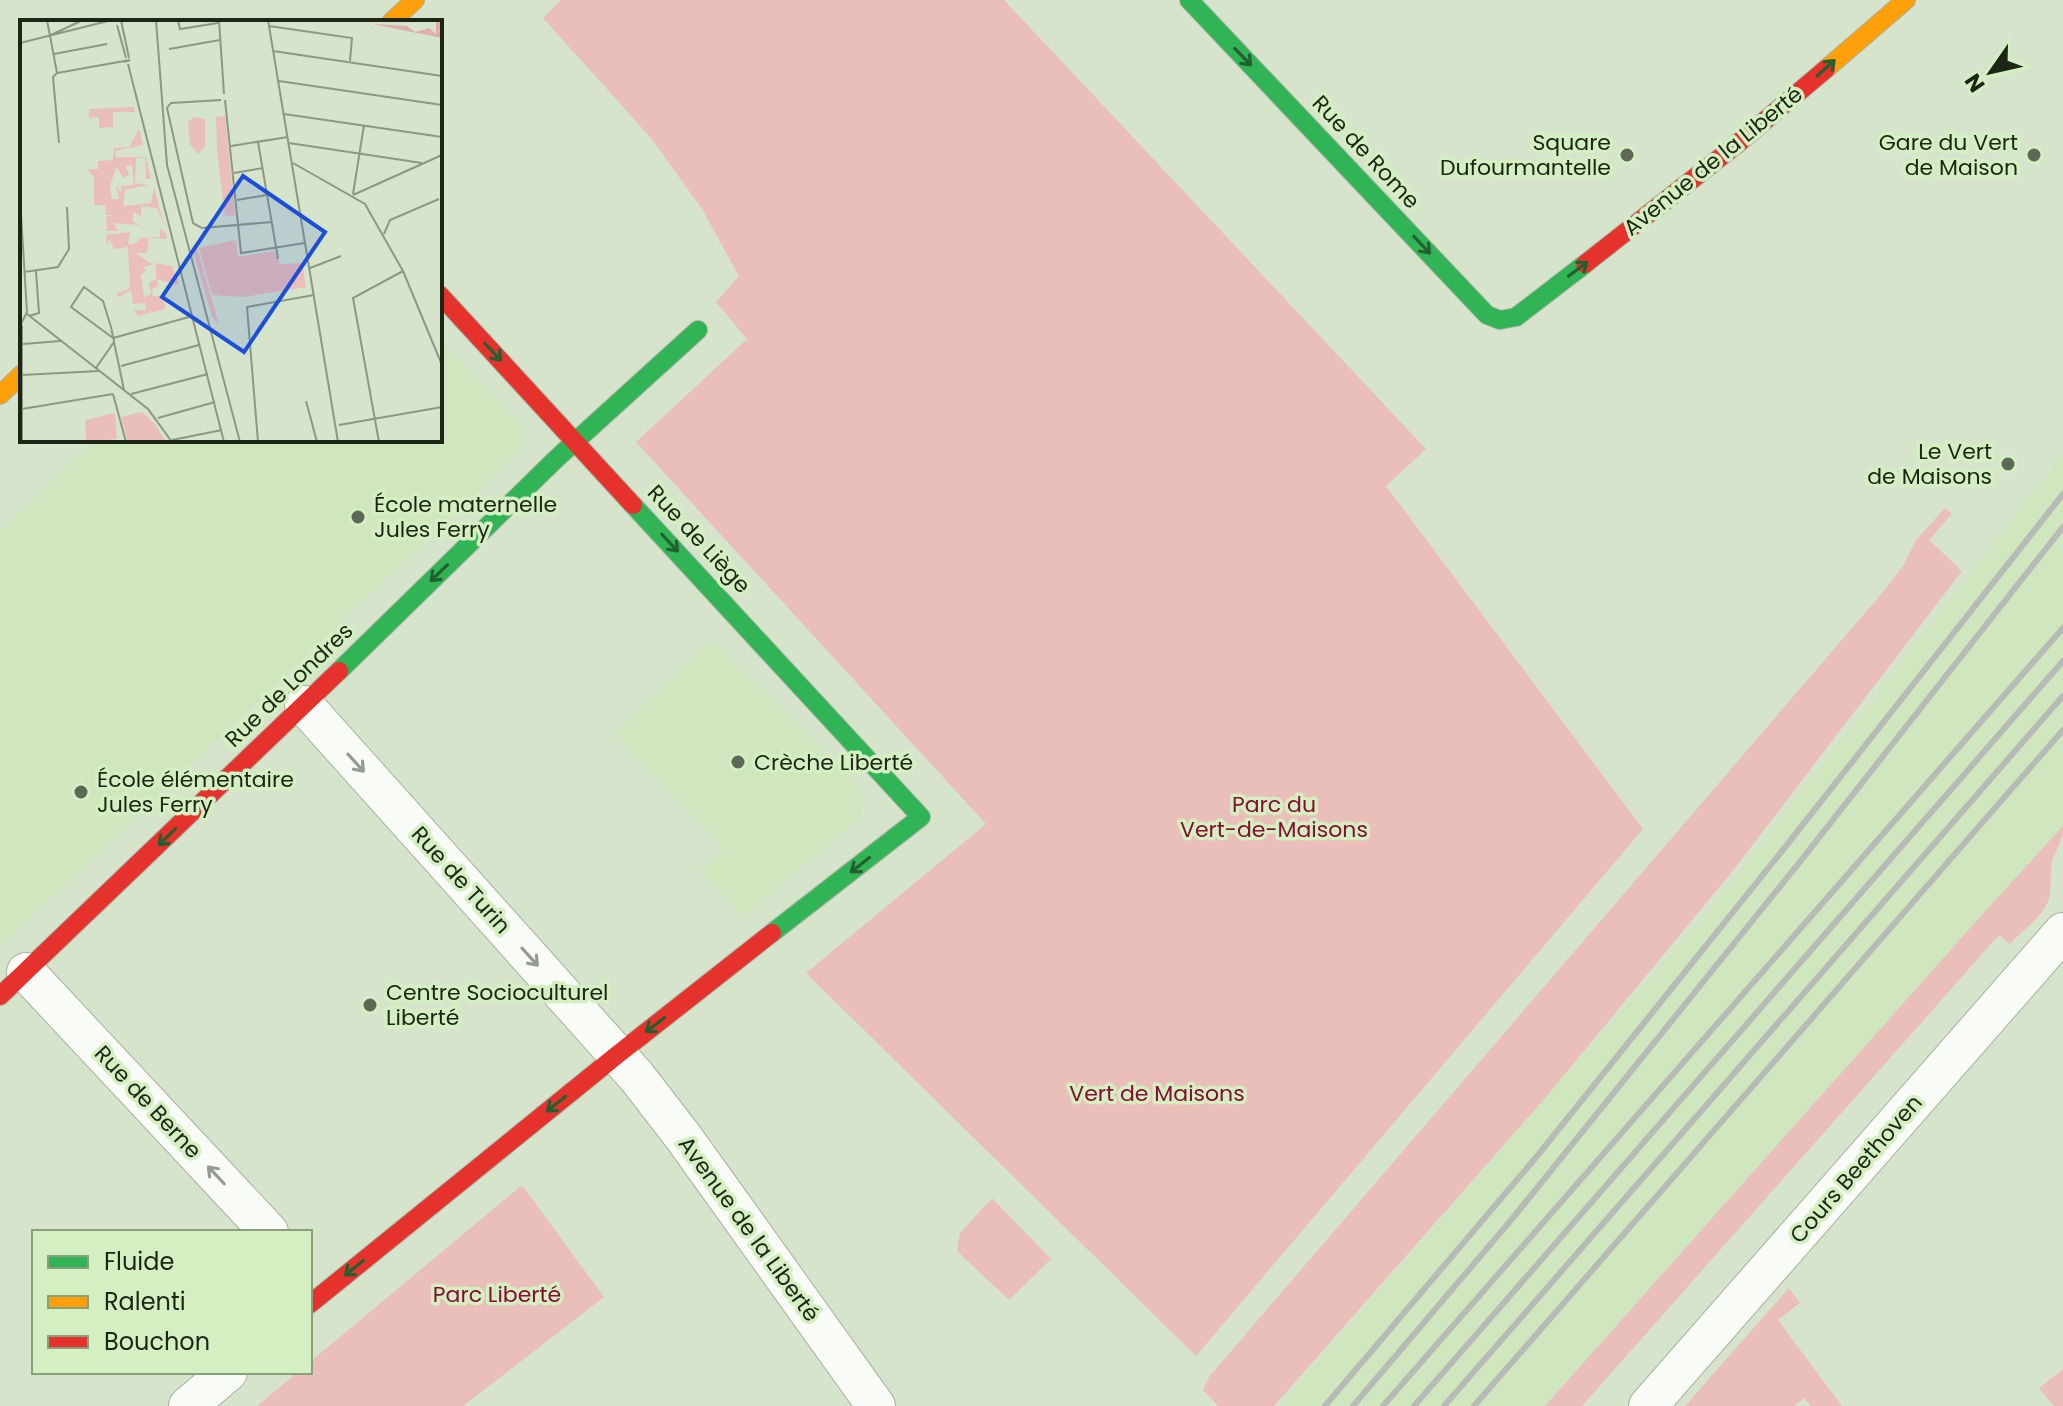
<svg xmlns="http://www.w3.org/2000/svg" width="2063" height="1406" viewBox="0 0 2063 1406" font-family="Poppins,sans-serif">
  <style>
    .built { fill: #cfe6be }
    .green { fill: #eabeb9 }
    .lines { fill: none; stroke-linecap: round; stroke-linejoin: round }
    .street-casing { stroke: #a7b29f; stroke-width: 40 }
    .fast-casing { stroke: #a7b29f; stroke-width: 20 }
    .slow-casing { stroke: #a7b29f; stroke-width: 20 }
    .jam-casing { stroke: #a7b29f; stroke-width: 20 }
    .street { stroke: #f9fbf7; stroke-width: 38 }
    .fast { stroke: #30b455; stroke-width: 18 }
    .slow { stroke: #ff9f0a; stroke-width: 18 }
    .jam { stroke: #e5322d; stroke-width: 18 }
    .rail { stroke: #b7bbb5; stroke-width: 6 }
    .oneway { stroke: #245f2f }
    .oneway2 { stroke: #969b91 }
    .poi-dot { fill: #5d6855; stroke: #d4efc1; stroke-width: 3 }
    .labels { text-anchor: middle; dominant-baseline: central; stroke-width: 7; stroke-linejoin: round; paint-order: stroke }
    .poi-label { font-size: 22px; fill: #1c2615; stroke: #d4efc1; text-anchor: start }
    .street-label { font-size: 22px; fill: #1c2615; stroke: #d4efc1 }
    .park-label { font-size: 22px; fill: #880d32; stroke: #d4efc1 }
    .inset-road { fill: none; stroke: #8c9883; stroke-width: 2 }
    .view { fill: #1d4ed8; fill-opacity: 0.15; stroke: #1d4ed8; stroke-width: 4 }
    .inset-edge { fill: none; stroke: #1c2615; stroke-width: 4 }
  </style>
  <rect width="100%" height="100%" fill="#d6e4cc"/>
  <path class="built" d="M440 340 522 426V450L0 947V530L95 440H440Z
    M2063 454V826L1980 917 1545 1406H1279L1717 900Z
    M713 640 748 679 752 677 862 790 861 818 743 917 700 871 725 850 615 734Z"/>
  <path class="green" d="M561 0H1004L1426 449 1386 486 1643 829 1196 1356 806 973 986 824 636 442 747 339 716 302 739 276 702 209 651 138 543 18Z
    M1945 508 1952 514 1929 540 1962 571 1735 868 1546 1097 1274 1406H1218L1203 1390 1209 1377 1883 592 1903 566 1916 540Z
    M2063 826C2063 844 2057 846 2052 862 2049 875 2053 889 2048 901 2042 918 2022 930 2010 944L1999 935 1582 1406H1545L1980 917Z
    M522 1185 604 1297 463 1406H257L298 1372H310V1362Z
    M992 1198 1051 1259 1009 1300 957 1251 960 1233Z
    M1789 1288 1800 1303 1778 1320 1842 1406H1811L1804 1398 1794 1406H1685Z
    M2063 1369V1406H2054L2039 1388Z"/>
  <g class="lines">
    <g class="street-casing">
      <path id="street" d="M304 705 637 1077 684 1138 876 1406
        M26 972 269 1232
        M188 1406 228 1372
        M1648 1406 2063 932"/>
    </g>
    <g class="fast-casing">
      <path id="fast" d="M1189 0 1487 315 1500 320 1516 317 1585 264
        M633 505 921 817 772 933
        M339 671 556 459 698 330"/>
    </g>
    <g class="slow-casing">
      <path id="slow" d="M391 22 415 0
        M1826 69 1906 0
        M0 395 22 374"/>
    </g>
    <g class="jam-casing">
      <path id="jam" d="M1585 264 1736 145 1826 69
        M440 295 633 505
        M0 996 339 671
        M310 1304 617 1055 772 933"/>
    </g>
    <use href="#street" class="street"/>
    <use href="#fast" class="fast"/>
    <use href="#slow" class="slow"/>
    <use href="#jam" class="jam"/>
    <path class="rail" d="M1325 1406 1538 1155 1786 846 2063 494
      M1353 1406 1512 1219 1799 863 2063 527
      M1383 1406 2063 628
      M1414 1406 2063 661
      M1444 1406 2063 696
      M1474 1406 2063 730"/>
  </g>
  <defs><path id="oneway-shaft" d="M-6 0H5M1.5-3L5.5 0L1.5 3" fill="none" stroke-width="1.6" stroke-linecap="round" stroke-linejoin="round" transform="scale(2)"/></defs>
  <g class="oneway">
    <use href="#oneway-shaft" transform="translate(1243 57) rotate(46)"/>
    <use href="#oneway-shaft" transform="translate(1826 68) rotate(-42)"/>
    <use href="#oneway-shaft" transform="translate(1422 245) rotate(47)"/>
    <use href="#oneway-shaft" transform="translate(1578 269) rotate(-37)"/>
    <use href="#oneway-shaft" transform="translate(493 352) rotate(47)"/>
    <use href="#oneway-shaft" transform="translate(670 543) rotate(47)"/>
    <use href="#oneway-shaft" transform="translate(439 573) rotate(136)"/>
    <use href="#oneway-shaft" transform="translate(167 837) rotate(136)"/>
    <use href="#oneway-shaft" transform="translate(860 865) rotate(142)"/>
    <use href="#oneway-shaft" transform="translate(655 1025) rotate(142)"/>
    <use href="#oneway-shaft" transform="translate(556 1104) rotate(141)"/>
    <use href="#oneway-shaft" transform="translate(354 1268) rotate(141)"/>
  </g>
  <g class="oneway2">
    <use href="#oneway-shaft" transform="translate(356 763) rotate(48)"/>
    <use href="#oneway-shaft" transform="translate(530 957) rotate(48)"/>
    <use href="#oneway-shaft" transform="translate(216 1175) rotate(-133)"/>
  </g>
  <g class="poi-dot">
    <circle cx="1627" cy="155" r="8"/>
    <circle cx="2034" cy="155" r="8"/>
    <circle cx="2008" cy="464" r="8"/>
    <circle cx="358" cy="517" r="8"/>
    <circle cx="738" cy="762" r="8"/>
    <circle cx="81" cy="792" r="8"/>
    <circle cx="370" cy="1005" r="8"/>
  </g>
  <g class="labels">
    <g class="poi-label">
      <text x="1611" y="142" text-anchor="end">Square<tspan x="1611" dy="25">Dufourmantelle</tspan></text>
      <text x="2018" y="142" text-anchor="end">Gare du Vert<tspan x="2018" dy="25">de Maison</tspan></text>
      <text x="1992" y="451" text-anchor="end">Le Vert<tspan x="1992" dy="25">de Maisons</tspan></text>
      <text x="374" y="504">École maternelle<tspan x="374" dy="25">Jules Ferry</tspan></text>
      <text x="754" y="762">Crèche Liberté</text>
      <text x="97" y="779">École élémentaire<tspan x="97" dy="25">Jules Ferry</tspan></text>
      <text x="386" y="992">Centre Socioculturel<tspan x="386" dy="25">Liberté</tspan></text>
    </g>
    <g class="street-label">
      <text transform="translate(1366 152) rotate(47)">Rue de Rome</text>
      <text transform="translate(1713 161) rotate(-39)">Avenue de la Liberté</text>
      <text transform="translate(699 539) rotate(47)">Rue de Liège</text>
      <text transform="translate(289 685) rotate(-44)">Rue de Londres</text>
      <text transform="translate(461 880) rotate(48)">Rue de Turin</text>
      <text transform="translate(148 1102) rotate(47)">Rue de Berne</text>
      <text transform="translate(1856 1169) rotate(-49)">Cours Beethoven</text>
      <text transform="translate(749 1229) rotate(54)">Avenue de la Liberté</text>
    </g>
    <g class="park-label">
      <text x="1274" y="804">Parc du<tspan x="1274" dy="25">Vert-de-Maisons</tspan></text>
      <text x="1157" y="1093">Vert de Maisons</text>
      <text x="497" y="1294">Parc Liberté</text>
    </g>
  </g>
  <g transform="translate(20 20)">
    <rect width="422" height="422" fill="#d6e4cc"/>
    <path d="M114 87 115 92H93V107L79 108V97L69 98V89ZM205 96 215 195 205 196 197 130 196 97ZM174 97 185 99V127L178 134 170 124 168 102ZM119 109 123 125 95 131 96 137H126L131 159H126L125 138H116L115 163 128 165 105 170 103 186 131 183 134 168 144 205 137 188 121 186V196L113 192V202L120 205 94 203 98 211H87L86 197 95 195H86L85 185H74V158L68 149H78V141L93 140 94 128 109 127ZM112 145 114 165 101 166V172L96 166 99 179H92L90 166 96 147 104 158 109 155 106 146ZM140 209 146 213 147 219 129 218 127 233H116L133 245 122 247 126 250 121 255 124 277 131 274 129 262 136 260V243L152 246 159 265 136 259 139 265 132 269 133 276H144L145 289 118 296 114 290H126L125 283 113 284 111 270 99 277 96 274 110 268 108 227 94 229 89 219 87 226 86 215 110 212 108 224H114L120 219 119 211 120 218 140 217ZM216 220 218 237 254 231 260 244 282 243 286 267 223 277 192 275 179 228ZM172 228H177L199 305 192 296ZM122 392 135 404 146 422H108L101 397ZM95 393 97 419 66 422 65 400Z" fill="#eabeb9" fill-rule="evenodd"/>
    <path d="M416 0H422V18L352 4 387 6 395 12 409 8 416 14Z" fill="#e0afac"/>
    <path class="inset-road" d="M27 0 37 53M101 0 109 38M136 0 147 145 220 422M158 0 160 9 198 3M199 0 204 74M248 0 318 422M97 5 106 38M249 6 332 18 330 41M31 15 63 0M0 23 92 0M149 29 200 20M253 31 422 56M34 34 87 24M108 44 204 422M37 53 110 40 104 42M37 53 33 57 39 123M259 61 422 85M201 80 151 83 147 88 173 203 182 208 252 202M205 80 221 233 285 223M264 94 422 117M238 122 258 239M269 123 402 143M211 126 268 117M273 143 345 184 383 251 422 345M214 153 243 148M333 174 344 105M333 175 422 135M0 178 7 292 0 306M217 180 247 175M364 214 370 200 419 179M290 248 321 236M4 252 38 247 49 229 47 187M7 294 128 389 152 422M9 296 19 293 16 251M93 318 51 287 64 267 83 281 91 307 94 321V322M93 318 169 297M3 324 41 321M101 346 179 325M76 348 94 322 104 370M2 355 79 351M93 374 106 422M111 374 188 354M286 381 297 422M2 389 93 374M138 398 195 382M319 405 422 387M152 420 202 410M2 422V305M238 422 227 287 294 275M359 422 333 278 383 251"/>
    <path class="view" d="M223 156 305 212 224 332 142 277Z"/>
    <rect width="422" height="422" class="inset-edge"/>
  </g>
  <rect x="32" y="1230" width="280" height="144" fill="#d4efc1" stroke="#8a9f7c" stroke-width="2"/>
  <rect x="48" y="1256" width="40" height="12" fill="#30b455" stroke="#8a9f7c" stroke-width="2"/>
  <text x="104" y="1270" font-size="24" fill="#1c2615">Fluide</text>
  <rect x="48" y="1296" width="40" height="12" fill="#ff9f0a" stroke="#8a9f7c" stroke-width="2"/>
  <text x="104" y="1310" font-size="24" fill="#1c2615">Ralenti</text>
  <rect x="48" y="1336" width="40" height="12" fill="#e5322d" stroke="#8a9f7c" stroke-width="2"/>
  <text x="104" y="1350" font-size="24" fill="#1c2615">Bouchon</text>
  <g transform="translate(1991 72) rotate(236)" stroke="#d4efc1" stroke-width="6" paint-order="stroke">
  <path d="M0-6L14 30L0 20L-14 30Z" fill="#1c2615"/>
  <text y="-12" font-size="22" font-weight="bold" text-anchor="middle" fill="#1c2615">N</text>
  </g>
</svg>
